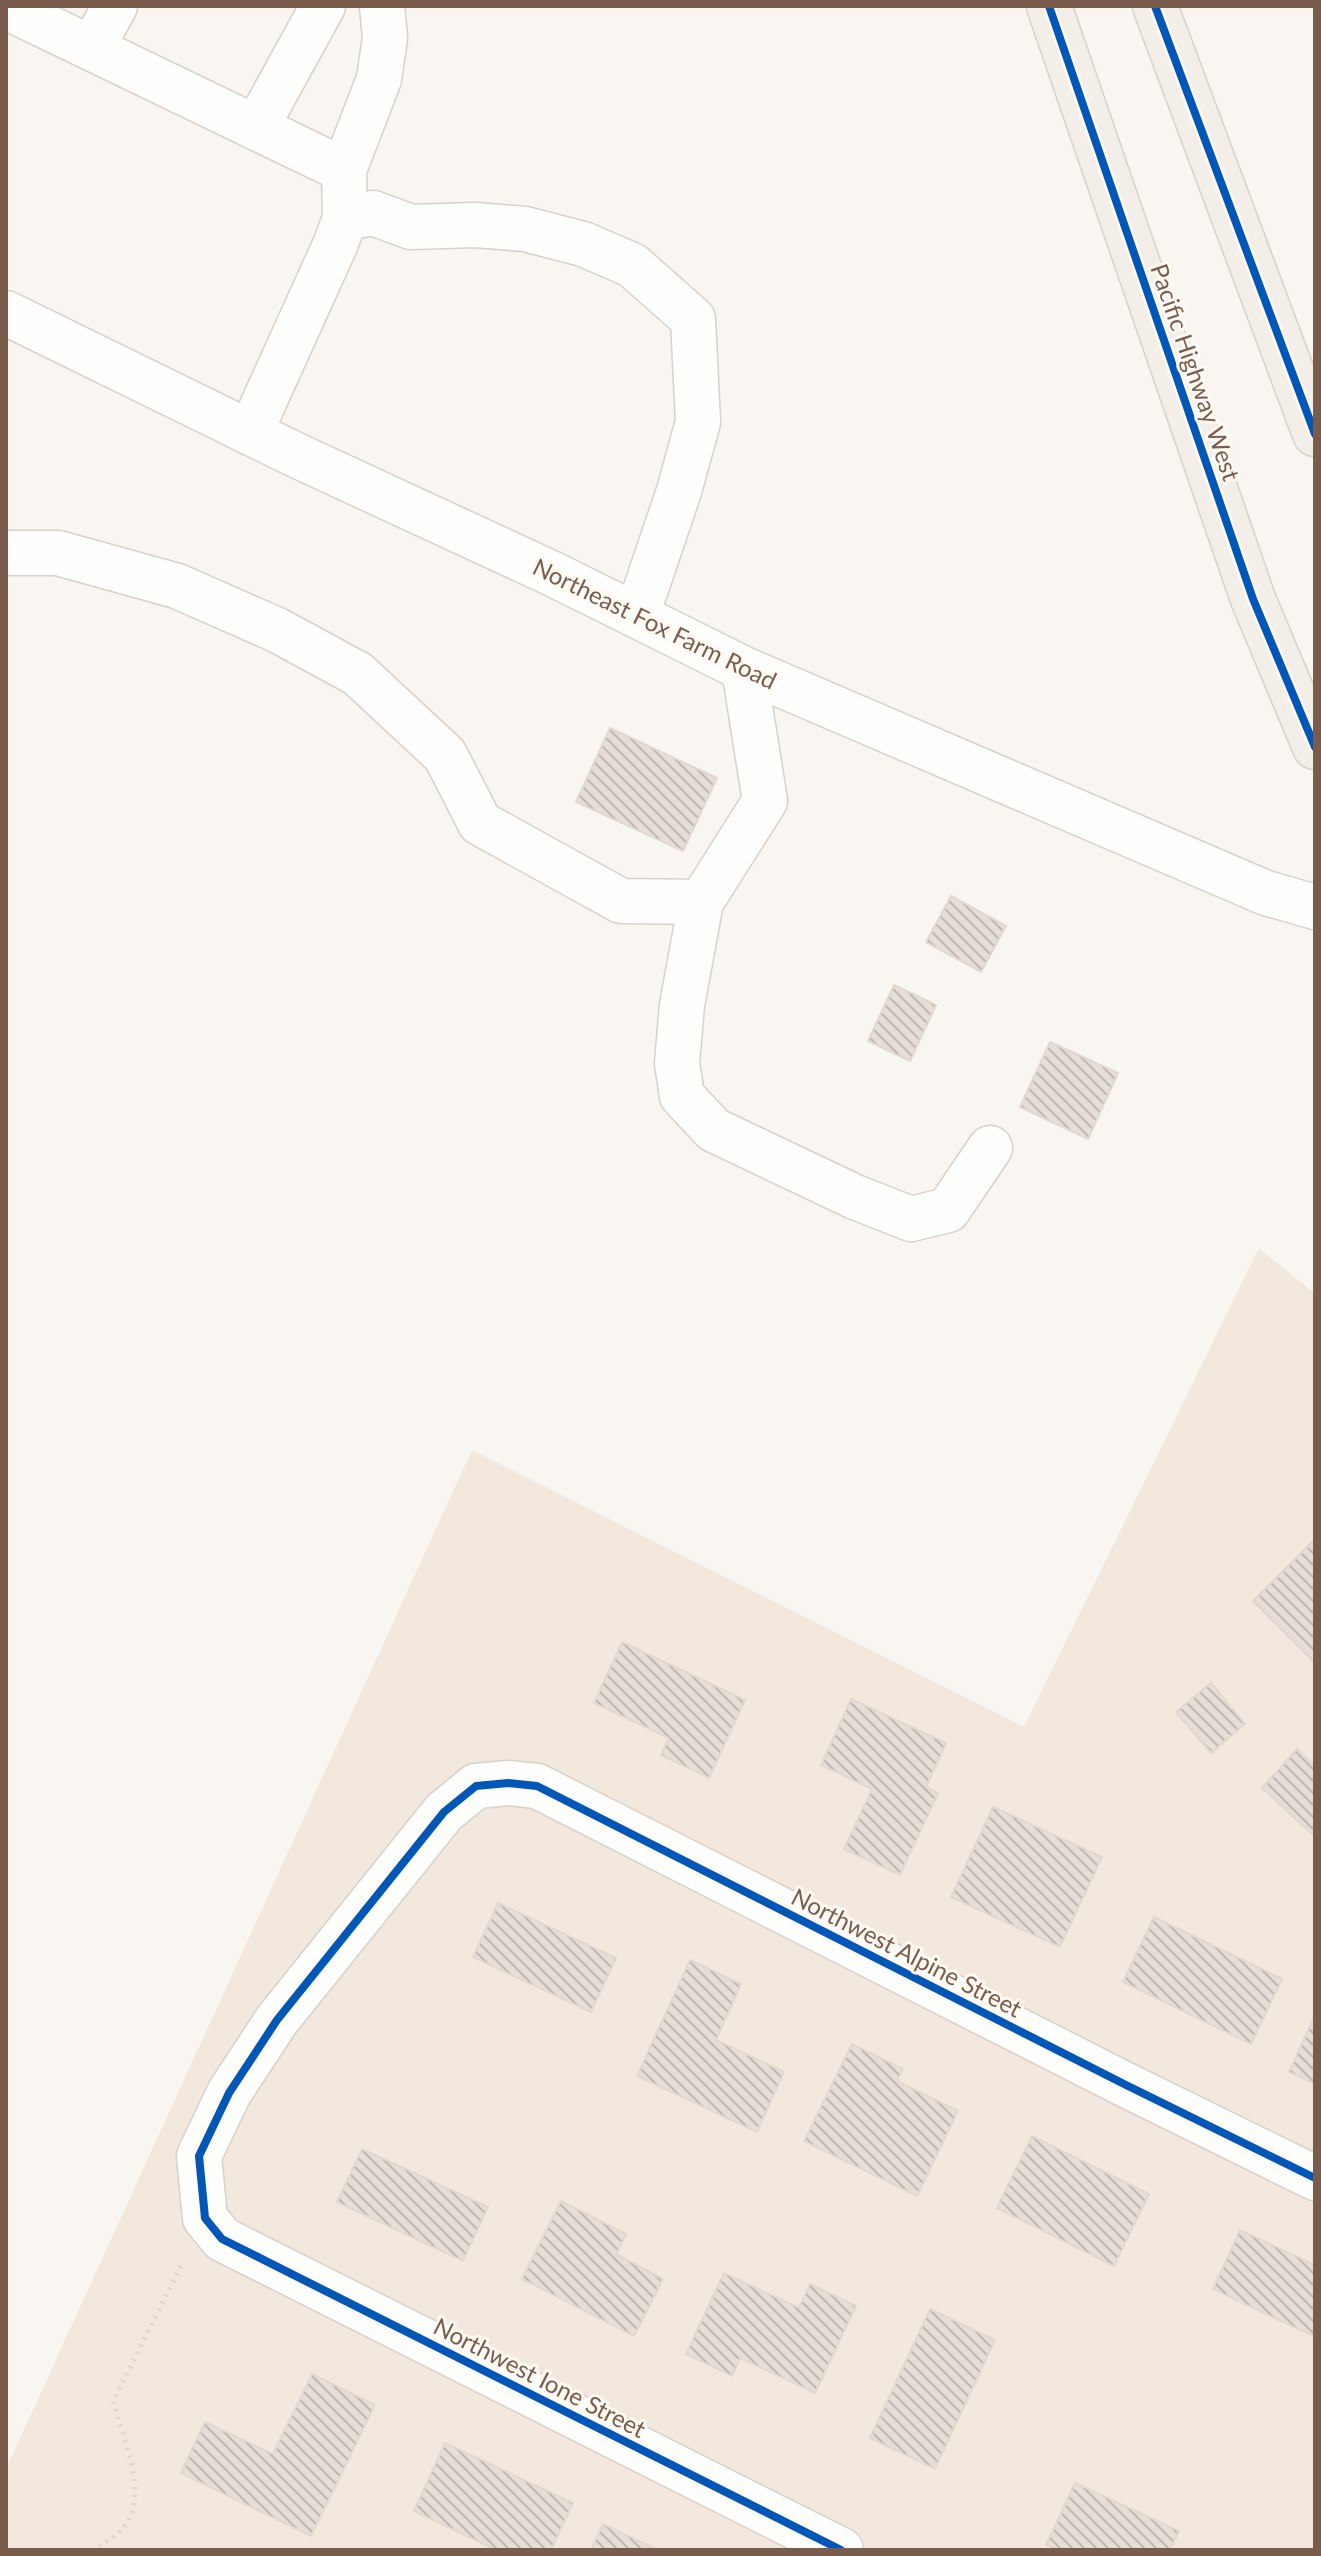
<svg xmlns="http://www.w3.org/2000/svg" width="1321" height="2556" viewBox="0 0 1321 2556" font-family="Lato,sans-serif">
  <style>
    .residential { fill: #f2e8de }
    .building { fill: url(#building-back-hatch); stroke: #e2d8d2; stroke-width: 2 }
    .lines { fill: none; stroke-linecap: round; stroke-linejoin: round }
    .minor-casing { stroke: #d7d1cb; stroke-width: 47 }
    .major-casing { stroke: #dad1cc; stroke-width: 47 }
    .path { stroke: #dcd5d0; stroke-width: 5; stroke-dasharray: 2 6; stroke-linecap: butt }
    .minor { stroke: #fefefd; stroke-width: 44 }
    .major { stroke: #f3eee8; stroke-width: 44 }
    .cycleway-casing { stroke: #fffaf3; stroke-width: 13 }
    .cycleway { stroke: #0057b8; stroke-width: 8 }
    .labels { text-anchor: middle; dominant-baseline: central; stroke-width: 6; stroke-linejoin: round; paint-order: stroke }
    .street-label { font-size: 24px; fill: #7a5c4d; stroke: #fffaf3 }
  </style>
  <defs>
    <pattern id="building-back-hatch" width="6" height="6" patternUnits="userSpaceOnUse" patternTransform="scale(2)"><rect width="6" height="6" fill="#e6ded7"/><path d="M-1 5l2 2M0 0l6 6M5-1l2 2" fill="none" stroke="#bfb7b1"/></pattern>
  </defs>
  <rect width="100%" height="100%" fill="#f9f5f0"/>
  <path class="residential" d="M1259 1248 1315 1294V2550H6V2469L472 1450 1024 1727Z"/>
  <path class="building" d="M610 728 717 778 683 851 576 802Z
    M951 896 1006 926 981 972 926 942Z
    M894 985 936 1005 910 1061 868 1041Z
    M1050 1042 1118 1073 1088 1139 1020 1107Z
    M1315 1539V1663L1253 1601Z
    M622 1642 745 1700 709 1778 661 1755 669 1738 594 1703Z
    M1211 1683 1245 1724 1211 1753 1176 1712Z
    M851 1699 946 1743 926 1787 938 1793 900 1875 844 1849 872 1789 821 1765Z
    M1297 1749 1315 1766V1837L1262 1788Z
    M993 1807 1102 1857 1060 1947 951 1897Z
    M498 1903 616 1958 591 2012 473 1957Z
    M1154 1917 1282 1979 1251 2044 1123 1982Z
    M690 1960 741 1984 716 2040 784 2072 757 2132 637 2076Z
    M1315 2015V2084L1289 2072Z
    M852 2044 903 2069 897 2081 958 2111 917 2196 804 2141Z
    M1032 2136 1149 2194 1114 2266 997 2208Z
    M362 2149 488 2207 463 2261 337 2202Z
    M561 2201 626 2234 616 2254 663 2279 634 2336 522 2279Z
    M1240 2230 1315 2265V2337L1213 2289Z
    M724 2273 799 2308 810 2284 856 2306 815 2393 740 2358 732 2376 686 2354Z
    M930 2309 995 2340 935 2469 870 2438Z
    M312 2374 375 2405 311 2536 181 2473 205 2422 273 2454Z
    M445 2443 573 2503 551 2550H496L414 2511Z
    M1075 2483 1179 2531 1170 2550H1058L1046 2545Z
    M603 2524 658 2550H591Z"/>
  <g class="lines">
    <g class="minor-casing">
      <path id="minor" d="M6 7 344 170 345 218
        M92 48 115 6
        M256 128 323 6
        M344 170 379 79 385 38 382 6
        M6 313 298 456 553 574 744 669 1266 893 1315 907
        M250 433 336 243 345 218 373 213 411 227 475 225 525 229 583 244 632 265 693 319 698 422 679 491 637 615
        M6 553H58L177 586 277 630 358 674 445 755 480 823 621 901 701 902 765 801 744 669
        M701 902 682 1005 677 1063 682 1096 714 1130 855 1197 911 1219 948 1210 990 1148
        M841 2550 222 2239 205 2218 199 2156 229 2093 277 2020 444 1812 476 1786 508 1783 537 1786 1126 2085 1315 2178"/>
    </g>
    <g class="major-casing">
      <path id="major" d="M1049 6 1253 599 1315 747
        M1155 6 1315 434"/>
    </g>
    <path class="path" d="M92 2550C102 2544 116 2537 123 2528 151 2498 122 2435 113 2401L183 2262"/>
    <use href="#minor" class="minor"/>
    <use href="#major" class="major"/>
    <g class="cycleway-casing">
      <path id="cycleway" d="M1049 6 1253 599 1315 747
        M1155 6 1315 434
        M841 2550 222 2239 205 2218 199 2156 229 2093 277 2020 444 1812 476 1786 508 1783 537 1786 1126 2085 1315 2178"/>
    </g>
    <use href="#cycleway" class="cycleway"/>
  </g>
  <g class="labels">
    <g class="street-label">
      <text transform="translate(1196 372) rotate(71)">Pacific Highway West</text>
      <text transform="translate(655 623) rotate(26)">Northeast Fox Farm Road</text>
      <text transform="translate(907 1952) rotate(27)">Northwest Alpine Street</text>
      <text transform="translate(540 2377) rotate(27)">Northwest Ione Street</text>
    </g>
  </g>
  <rect width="1321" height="2556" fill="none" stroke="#7a5c4d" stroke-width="16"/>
</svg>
